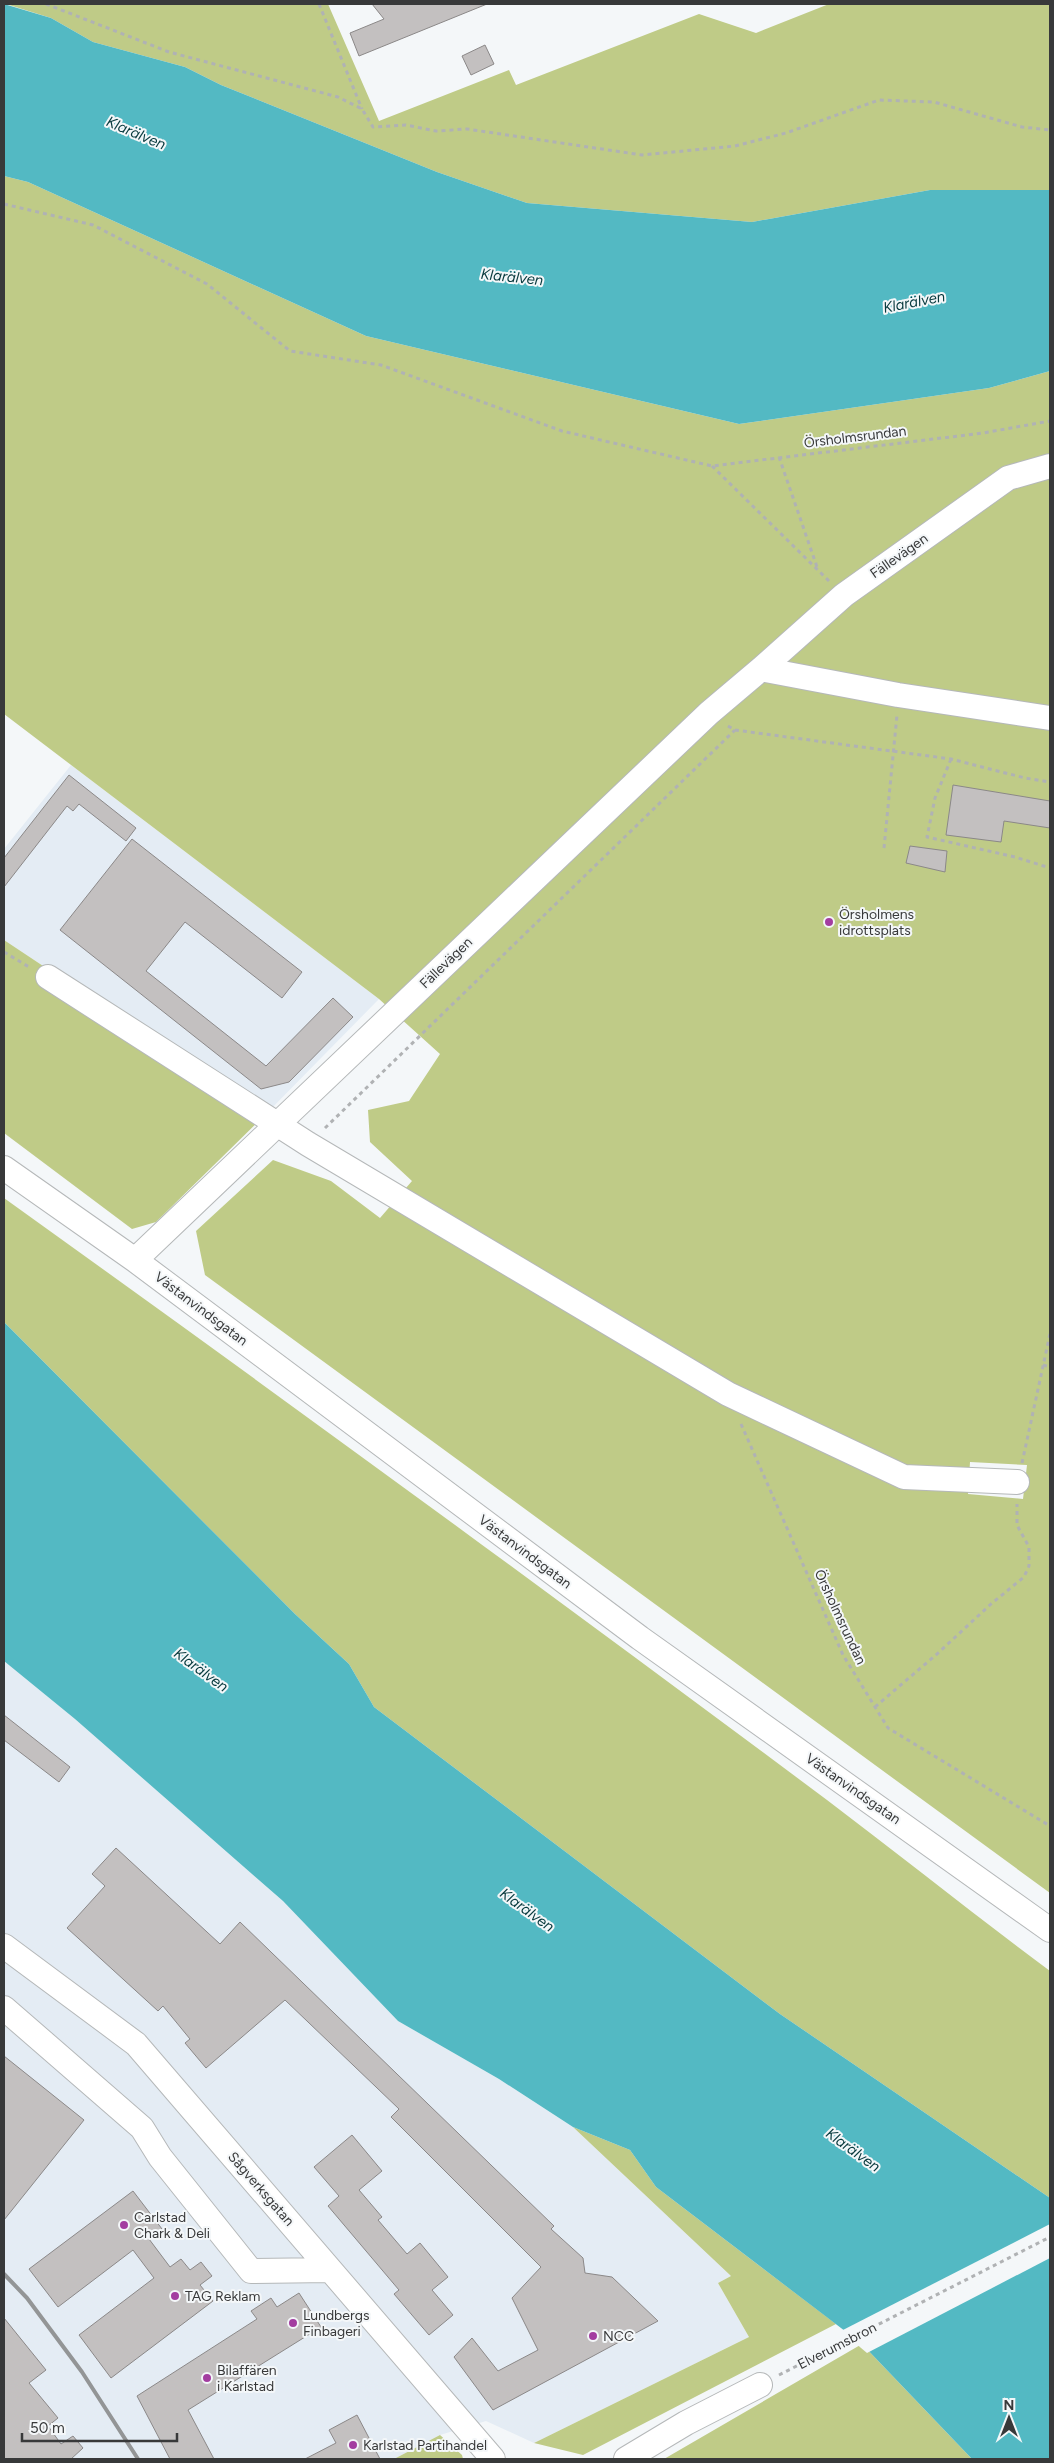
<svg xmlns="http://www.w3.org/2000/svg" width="1054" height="2463" viewBox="0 0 1054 2463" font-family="Figtree,sans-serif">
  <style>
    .built { fill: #e4ecf4 }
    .green { fill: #bfcb87; fill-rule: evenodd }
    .water { fill: #53b9c3 }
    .pier { fill: #f4f7f9 }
    .building { fill: #c3c0c0; stroke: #8b8888 }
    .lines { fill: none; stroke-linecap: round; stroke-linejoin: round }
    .minor-casing { stroke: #b5b8b9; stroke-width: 26 }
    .path { stroke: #b0b2b4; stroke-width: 3; stroke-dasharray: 4 4; stroke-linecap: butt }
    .minor { stroke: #fff; stroke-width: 24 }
    .rail { stroke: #939596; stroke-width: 4 }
    .poi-dot { fill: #a33da0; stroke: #f4f7f9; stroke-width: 2 }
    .labels { text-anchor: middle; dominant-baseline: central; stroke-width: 4; stroke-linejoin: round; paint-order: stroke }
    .street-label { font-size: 14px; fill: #38393a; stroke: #f4f7f9 }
    .poi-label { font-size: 14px; fill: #38393a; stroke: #f4f7f9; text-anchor: start }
    .water-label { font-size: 15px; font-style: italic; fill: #07393d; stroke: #f4f7f9 }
  </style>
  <rect width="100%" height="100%" fill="#f4f7f9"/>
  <path class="built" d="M71 765 379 999 266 1114 4 940V849Z
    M4 1661 75 1719 283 1901 398 2021 499 2079 573 2127 731 2276 718 2283 749 2337 534 2443 486 2421 440 2435 394 2459H4Z"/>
  <path class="green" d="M6 4H328L379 121 509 70 516 85 699 14 756 33 829 4H1050V190H930L752 222 527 203 437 172 221 85 185 67 93 42 51 18Z
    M4 176 28 182 366 336 739 424 989 388 1050 371V1893L205 1275 196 1231 273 1160 331 1181 380 1218 412 1181 370 1142 368 1110 409 1101 440 1054 379 999 4 714ZM970 1462 1027 1465 1023 1499 968 1494Z
    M4 940 266 1114 156 1222 132 1229 4 1133Z
    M4 1198C280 1396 555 1597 827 1800 902 1857 975 1915 1050 1971V2198L780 2014 374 1707 349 1664 295 1614 4 1322Z
    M573 2127 630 2150 656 2187 836 2324 583 2455 534 2443 749 2337 718 2283 731 2276Z
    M862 2344 972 2459H664Z
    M440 2435 462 2455 463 2459H394Z"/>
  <path class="water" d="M4 4 51 18 93 42 185 67 221 85 437 172 527 203 752 222 930 190H1050V371L989 388 739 424 366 336 28 182 4 176Z
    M4 1322 295 1614 349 1664 374 1707 780 2014 1050 2198V2459H972L862 2344 656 2187 630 2150 573 2127 499 2079 398 2021 283 1901 75 1719 4 1661Z"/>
  <path class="pier" d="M1050 2224V2258L867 2353 841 2331Z"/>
  <path class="building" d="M372 4H487L359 56 350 33 384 19Z
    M485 45 494 64 471 75 462 56Z
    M69 775 136 828 126 841 79 804 73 811 67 806 4 887V858Z
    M953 785 1050 801V828L1004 821 1001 842 946 835Z
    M132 839 302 972 282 998 185 922 146 971 266 1066 333 998 353 1017 289 1082 261 1089 60 930Z
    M910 846 947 851 945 872 906 863Z
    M4 1715 70 1767 59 1782 4 1740Z
    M116 1848 220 1944 240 1922 554 2226 551 2229 583 2258 585 2273 612 2277 658 2321 493 2410 454 2357 472 2338 498 2371 538 2350 512 2298 541 2267 391 2117 399 2109 285 2000 206 2068 185 2043 190 2039 163 2006 158 2011 67 1928 105 1886 92 1874Z
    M4 2056 84 2120 4 2220Z
    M352 2135 382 2171 359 2190 382 2217 378 2220 407 2254 420 2243 448 2277 432 2290 453 2315 429 2335 394 2294 399 2290 328 2206 339 2196 314 2167Z
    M133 2191 162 2229 149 2239 170 2267 181 2259 190 2270 201 2262 212 2276 200 2285 213 2301 111 2378 79 2335 154 2278 133 2250 58 2307 29 2269Z
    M299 2293 321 2327 188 2410 214 2459H170L137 2396 257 2319 251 2311 271 2298 277 2307Z
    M4 2318 46 2370 29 2383 58 2418 48 2426 61 2444 73 2436 83 2448 71 2459H4Z
    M357 2415 380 2459H305L336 2443 329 2430Z"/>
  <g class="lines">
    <g class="minor-casing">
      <path id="minor" d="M761 669 898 695 1050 718
        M48 977 308 1144 728 1394 904 1477 1017 1482
        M4 1168 135 1260 640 1638 1050 1930
        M135 1260 709 713 761 669 844 595 1008 478 1050 466
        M4 1946 136 2044 493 2459
        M4 2008 142 2128 160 2157 251 2271 330 2270
        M626 2459 686 2423 760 2385"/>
    </g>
    <path class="path" d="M46 4 169 52 338 97 362 109 373 127 406 125 436 131 467 129 642 155 735 146 786 133 879 100 934 102 1022 127 1050 130
      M319 4 362 109
      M4 204 93 225 207 284 290 351 381 365 562 431 712 466 983 433 1050 421
      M779 457 817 567
      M712 466 829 581
      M728 726 735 730 951 759 1025 778 1050 782
      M951 759 935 798 927 837 1015 857 1050 868
      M884 848 897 715
      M4 952 29 967
      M325 1128 735 730
      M1043 1365 1050 1367
      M741 1424 843 1655 888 1728 1050 1826
      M1022 1463 1050 1334
      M875 1707 937 1654 991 1604 1024 1577 1029 1566V1547L1017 1525V1504
      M779 2375 1050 2237"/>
    <use href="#minor" class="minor"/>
    <path class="rail" d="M4 2274 27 2298 82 2372 138 2459"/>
  </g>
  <g class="poi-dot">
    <circle cx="829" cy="922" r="5"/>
    <circle cx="124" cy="2225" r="5"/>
    <circle cx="175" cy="2296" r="5"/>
    <circle cx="293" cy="2323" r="5"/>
    <circle cx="593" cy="2336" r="5"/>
    <circle cx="207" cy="2378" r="5"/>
    <circle cx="353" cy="2445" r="5"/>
  </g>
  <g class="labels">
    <g class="street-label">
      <text transform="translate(855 437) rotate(-7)">Örsholmsrundan</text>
      <text transform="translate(899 556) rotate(-35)">Fällevägen</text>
      <text transform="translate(446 963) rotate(-44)">Fällevägen</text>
      <text transform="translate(201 1309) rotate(37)">Västanvindsgatan</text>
      <text transform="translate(525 1552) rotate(37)">Västanvindsgatan</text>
      <text transform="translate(840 1617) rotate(65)">Örsholmsrundan</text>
      <text transform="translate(853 1789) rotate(35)">Västanvindsgatan</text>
      <text transform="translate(261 2189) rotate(49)">Sågverksgatan</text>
      <text transform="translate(837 2346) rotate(-27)">Elverumsbron</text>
    </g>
    <g class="poi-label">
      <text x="839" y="914">Örsholmens<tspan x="839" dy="16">idrottsplats</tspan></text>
      <text x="134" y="2217">Carlstad<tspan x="134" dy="16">Chark &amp; Deli</tspan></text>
      <text x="185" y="2296">TAG Reklam</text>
      <text x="303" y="2315">Lundbergs<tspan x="303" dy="16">Finbageri</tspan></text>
      <text x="603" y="2336">NCC</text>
      <text x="217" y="2370">Bilaffären<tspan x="217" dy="16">i Karlstad</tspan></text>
      <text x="363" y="2445">Karlstad Partihandel</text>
    </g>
    <g class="water-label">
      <text transform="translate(136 133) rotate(23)">Klarälven</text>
      <text transform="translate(512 277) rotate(6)">Klarälven</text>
      <text transform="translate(914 302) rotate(-11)">Klarälven</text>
      <text transform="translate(201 1670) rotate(36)">Klarälven</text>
      <text transform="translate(527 1910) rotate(36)">Klarälven</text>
      <text transform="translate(853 2150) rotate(36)">Klarälven</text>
    </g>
  </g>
  <rect width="1054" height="2463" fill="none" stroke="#38393a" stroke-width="10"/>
  <g transform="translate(1009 2418)" stroke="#f4f7f9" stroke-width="4" paint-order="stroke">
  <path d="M0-4L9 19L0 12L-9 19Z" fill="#38393a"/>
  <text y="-8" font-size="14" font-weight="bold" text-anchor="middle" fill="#38393a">N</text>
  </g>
  <path d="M22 2433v8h155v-8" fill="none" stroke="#38393a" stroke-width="2.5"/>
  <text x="30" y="2433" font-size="15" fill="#38393a" stroke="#f4f7f9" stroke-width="4" paint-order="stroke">50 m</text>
</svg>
